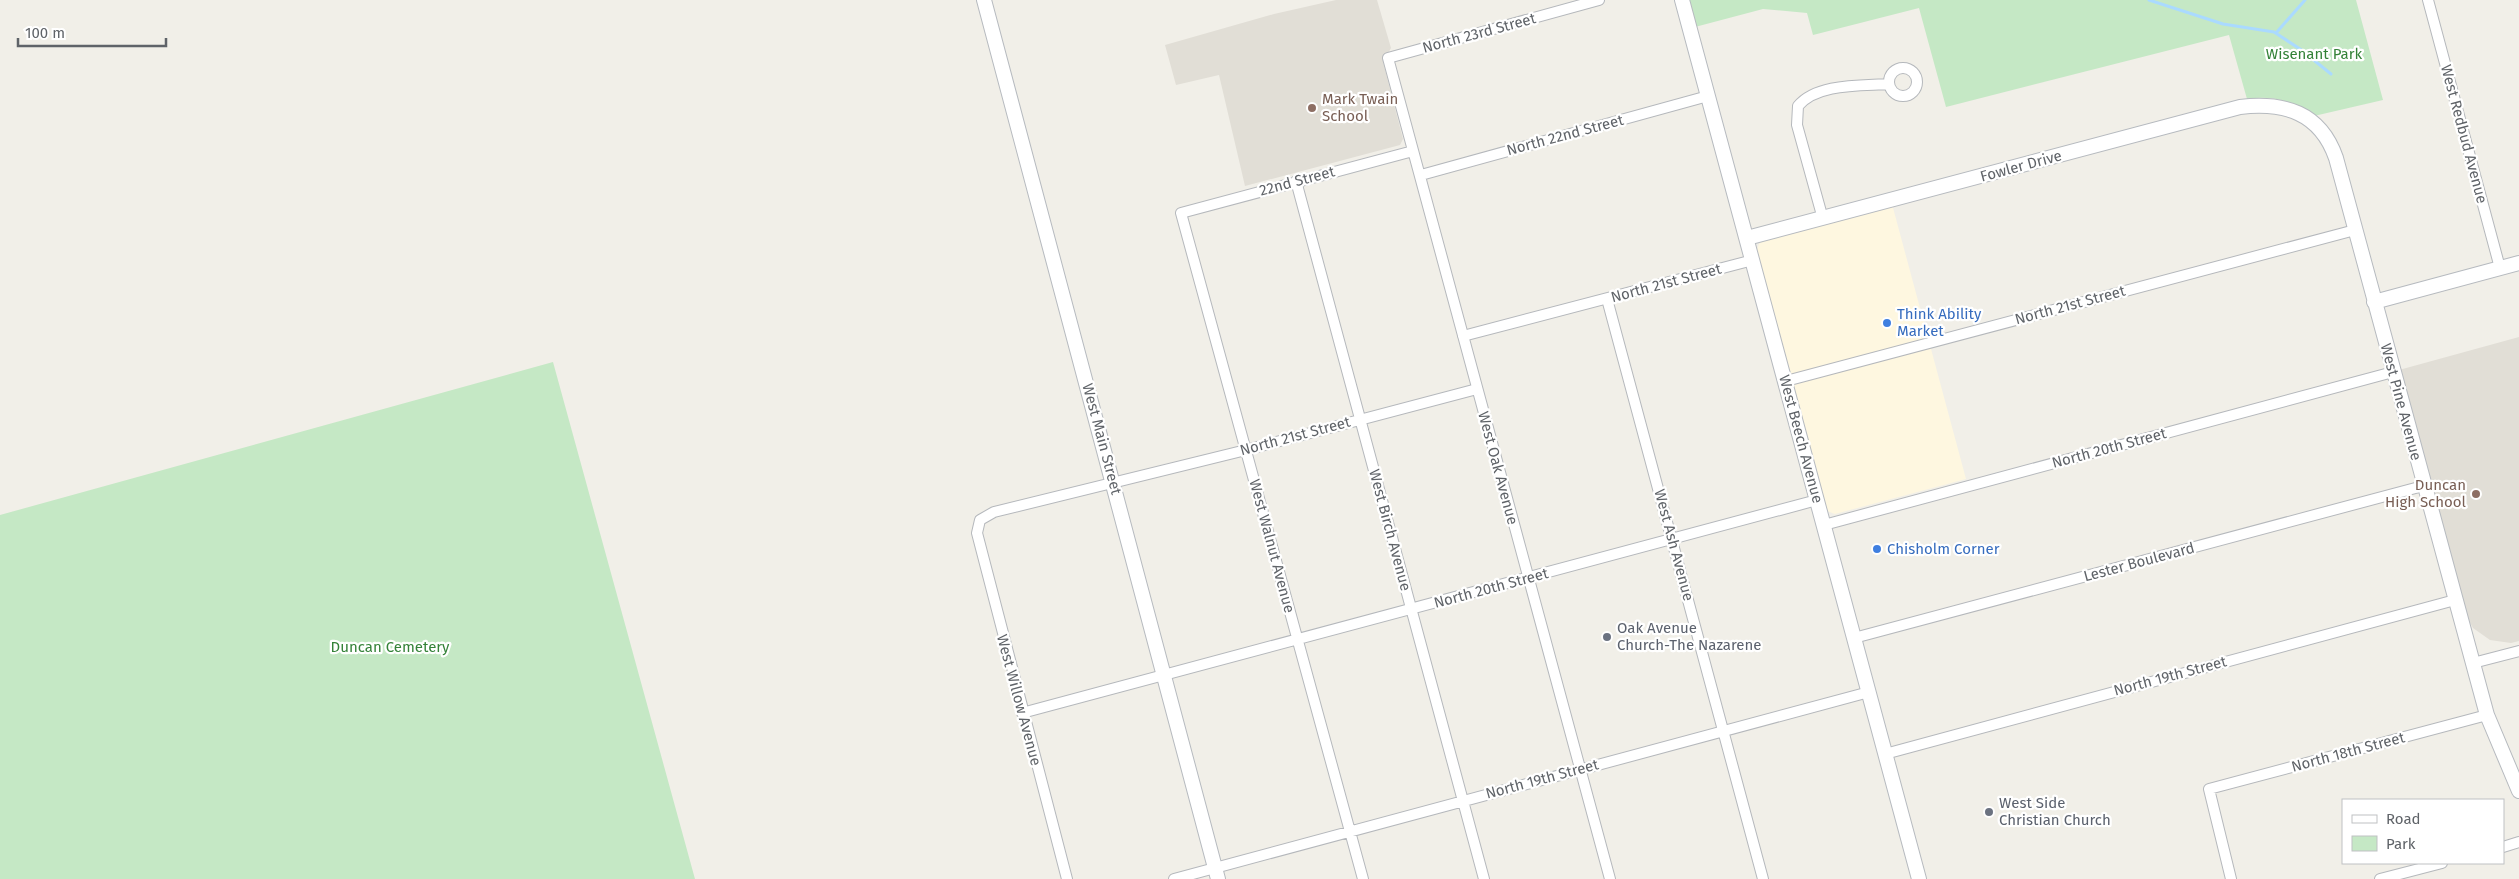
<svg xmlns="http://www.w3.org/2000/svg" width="2519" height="879" viewBox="0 0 2519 879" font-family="'Fira Sans',sans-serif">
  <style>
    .commercial { fill: #fef7e0 }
    .education { fill: #e1ded6 }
    .green { fill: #c5e8c5 }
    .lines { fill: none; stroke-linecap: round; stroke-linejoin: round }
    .stream { stroke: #aadaff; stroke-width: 3 }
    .street-casing { stroke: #b5b8bc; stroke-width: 12 }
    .secondary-casing { stroke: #b6babf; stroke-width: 16 }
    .street { stroke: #fff; stroke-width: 10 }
    .secondary { stroke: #fff; stroke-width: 14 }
    .education-dot { fill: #8d6e63; stroke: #fff; stroke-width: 2 }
    .shop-dot { fill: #3f7fe0; stroke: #fff; stroke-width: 2 }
    .worship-dot { fill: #6b7280; stroke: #fff; stroke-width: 2 }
    .labels { text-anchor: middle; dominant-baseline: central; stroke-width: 4.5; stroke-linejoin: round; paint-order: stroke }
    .street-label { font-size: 15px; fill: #5f6368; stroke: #fff }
    .park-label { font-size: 15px; fill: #348238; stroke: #fff }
    .education-label { font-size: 15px; fill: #785e54; stroke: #fff; text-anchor: start }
    .shop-label { font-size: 15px; fill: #366cbe; stroke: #fff; text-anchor: start }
    .worship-label { font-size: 15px; fill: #5b616d; stroke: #fff; text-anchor: start }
  </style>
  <rect width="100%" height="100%" fill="#f1efe8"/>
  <path class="commercial" d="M1892 204 1966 479 1835 514 1827 511 1757 250 1759 244 1764 239Z"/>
  <path class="education" d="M1336 0H1377L1391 48 1383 62 1403 139 1400 145 1245 186 1219 75 1176 85 1165 45 1274 14Z
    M2519 337V641L2511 643 2490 640 2473 628 2467 617 2399 370Z"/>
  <path class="green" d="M1687 0H2356L2383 100 2314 116C2293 101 2273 95 2247 99L2229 35 1946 107 1919 8 1813 35 1807 13 1763 9 1695 27Z
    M553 362 695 879H0V515Z"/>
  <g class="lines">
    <path class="stream" d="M2149 0 2223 24 2274 32 2300 49 2331 74
      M2276 33 2305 0"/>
    <g class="street-casing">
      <path id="street" d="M1599 0 1388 58 1610 879
        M2428 0 2500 268
        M1889 82a14 14 0 1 1 28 0a14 14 0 1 1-28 0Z
        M1421 175 1708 96
        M1296 181 1484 879
        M1823 219 1797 125 1798 106C1817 83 1861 86 1889 84
        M1607 299 1763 879
        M1463 336 1753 260
        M1786 381 2355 230
        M1824 525 2393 372
        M1854 638 2423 486
        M2473 663 2519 651
        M1022 713 1817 500
        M1885 754 2455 600
        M2503 847 2519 842
        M1067 879 977 533 980 520 994 512 1246 450 1477 389
        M1174 879 1869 692
        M1363 879 1181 213 1413 151
        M2231 879 2209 789 2487 715
        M2380 879 2442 863"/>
    </g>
    <g class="secondary-casing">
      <path id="secondary" d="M984 0 1218 879
        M1682 0 1919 879
        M1747 238 2240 107C2284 102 2320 112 2336 158L2487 715 2519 791
        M2374 302 2519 263"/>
    </g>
    <use href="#street" class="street"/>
    <use href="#secondary" class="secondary"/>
  </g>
  <g class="education-dot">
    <circle cx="1312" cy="108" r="5"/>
    <circle cx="2476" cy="494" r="5"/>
  </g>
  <g class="shop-dot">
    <circle cx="1887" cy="323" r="5"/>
    <circle cx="1877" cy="549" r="5"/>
  </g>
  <g class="worship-dot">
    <circle cx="1607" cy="637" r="5"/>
    <circle cx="1989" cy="812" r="5"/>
  </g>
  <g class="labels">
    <g class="street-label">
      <text transform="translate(1479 33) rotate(-15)">North 23rd Street</text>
      <text transform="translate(2464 134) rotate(75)">West Redbud Avenue</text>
      <text transform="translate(1565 135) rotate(-15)">North 22nd Street</text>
      <text transform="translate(2021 166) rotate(-15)">Fowler Drive</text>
      <text transform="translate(1297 181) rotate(-15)">22nd Street</text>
      <text transform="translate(1666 283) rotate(-15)">North 21st Street</text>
      <text transform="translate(2070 305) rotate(-15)">North 21st Street</text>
      <text transform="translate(2401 402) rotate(75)">West Pine Avenue</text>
      <text transform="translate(1295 436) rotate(-15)">North 21st Street</text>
      <text transform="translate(1102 439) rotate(75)">West Main Street</text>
      <text transform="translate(1801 439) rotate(75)">West Beech Avenue</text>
      <text transform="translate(2109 448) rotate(-15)">North 20th Street</text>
      <text transform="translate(1498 468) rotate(75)">West Oak Avenue</text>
      <text transform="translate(1390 530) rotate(75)">West Birch Avenue</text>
      <text transform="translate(1674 545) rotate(75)">West Ash Avenue</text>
      <text transform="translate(1272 546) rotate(75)">West Walnut Avenue</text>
      <text transform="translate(2139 562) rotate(-15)">Lester Boulevard</text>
      <text transform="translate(1491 588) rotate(-15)">North 20th Street</text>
      <text transform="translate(2170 676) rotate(-15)">North 19th Street</text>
      <text transform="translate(1019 700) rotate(75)">West Willow Avenue</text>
      <text transform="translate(2348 752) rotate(-15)">North 18th Street</text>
      <text transform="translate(1542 779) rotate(-15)">North 19th Street</text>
    </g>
    <g class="park-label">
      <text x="2314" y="54">Wisenant Park</text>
      <text x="390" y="647">Duncan Cemetery</text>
    </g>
    <g class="education-label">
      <text x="1322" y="99">Mark Twain<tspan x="1322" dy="17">School</tspan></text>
      <text x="2466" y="485" text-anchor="end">Duncan<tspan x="2466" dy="17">High School</tspan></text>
    </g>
    <g class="shop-label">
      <text x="1897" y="314">Think Ability<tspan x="1897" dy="17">Market</tspan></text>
      <text x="1887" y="549">Chisholm Corner</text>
    </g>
    <g class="worship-label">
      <text x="1617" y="628">Oak Avenue<tspan x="1617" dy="17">Church-The Nazarene</tspan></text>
      <text x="1999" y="803">West Side<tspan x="1999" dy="17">Christian Church</tspan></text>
    </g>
  </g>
  <rect x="2342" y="799" width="162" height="65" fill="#ffffff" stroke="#bfc1c3"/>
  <rect x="2352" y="815" width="25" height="8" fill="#ffffff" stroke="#bfc1c3"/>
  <text x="2386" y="824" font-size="15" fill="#5f6368">Road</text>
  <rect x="2352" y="836" width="25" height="15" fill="#c5e8c5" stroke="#bfc1c3"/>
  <text x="2386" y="849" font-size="15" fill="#5f6368">Park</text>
  <path d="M18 38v8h148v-8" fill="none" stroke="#5f6368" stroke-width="2.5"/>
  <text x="25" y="38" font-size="15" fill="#5f6368" stroke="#ffffff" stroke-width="4" paint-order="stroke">100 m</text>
</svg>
